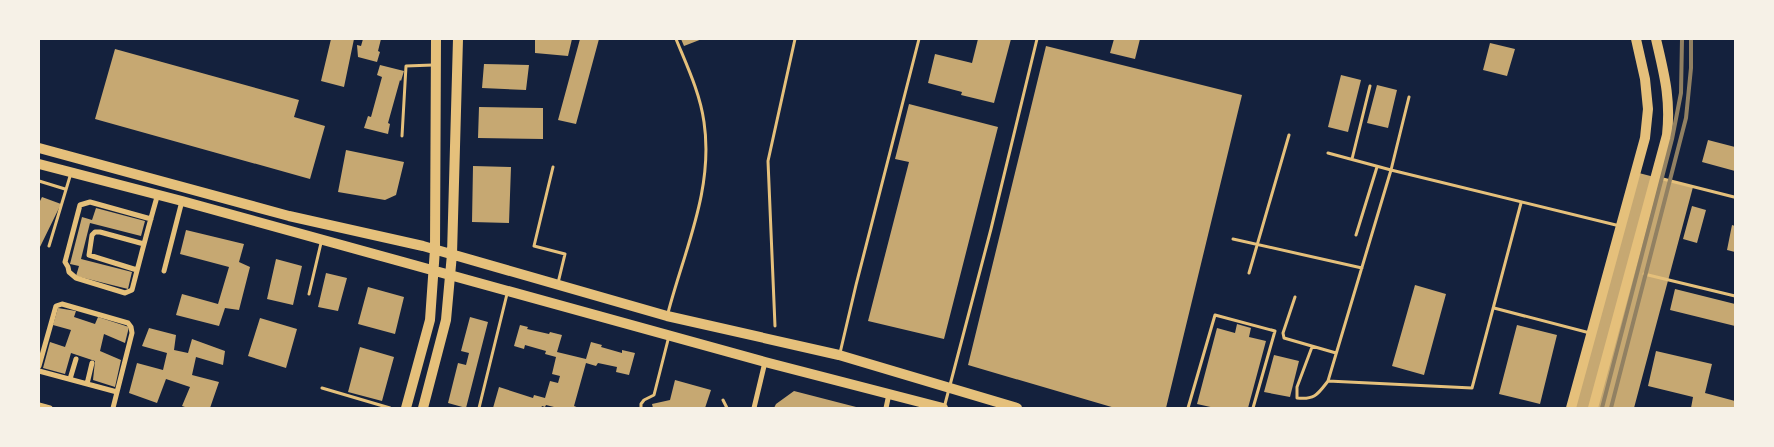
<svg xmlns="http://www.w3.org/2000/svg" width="1774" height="447" viewBox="0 0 1774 447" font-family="Rubik,sans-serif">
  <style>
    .building { fill: #c6a872 }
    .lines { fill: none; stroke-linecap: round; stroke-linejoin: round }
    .service { stroke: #e5c07b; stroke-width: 3 }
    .minor { stroke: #e5c07b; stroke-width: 5 }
    .secondary { stroke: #e5c07b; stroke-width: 10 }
    .primary { stroke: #e5c07b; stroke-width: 10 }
    .rail { stroke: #918062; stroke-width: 4 }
  </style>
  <rect width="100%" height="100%" fill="#14213d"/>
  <path class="building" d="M331 39H354L344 87 321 81Z
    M363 39H381L378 51 380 52 377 62 358 57 357 45 361 46Z
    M535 39H572L568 56 535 53Z
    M580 39H599L576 124 558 120Z
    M681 39H702L684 46Z
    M978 39H1011L994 103 961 95 962 92 928 83 935 54 972 63Z
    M1114 39H1140L1135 59 1110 53Z
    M1490 43 1515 49 1507 76 1483 70Z
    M1046 46 1242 95 1166 408H1115L968 365Z
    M115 49 299 100 294 117 325 126 310 179 95 119Z
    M484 64 529 65 526 90 482 88Z
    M380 65 404 71 401 81 400 80 388 123 390 124 388 134 364 128 368 116 371 117 382 77 377 75Z
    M1341 75 1361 80 1348 132 1328 127Z
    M1377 85 1397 90 1388 128 1367 123Z
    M909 104 998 127 944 339 868 321 909 162 895 159Z
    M479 107 543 108V139L478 138Z
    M1708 140 1735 147V171L1702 162Z
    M346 150 404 162 396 195 385 200 338 192Z
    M473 166 511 167 509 223 472 222Z
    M1635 172 1693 187 1634 408H1572Z
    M42 197 61 204 39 249V203Z
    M1692 206 1706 210 1697 243 1683 239Z
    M96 208 145 221 141 236 90 223 81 259 132 272 128 289 76 276 79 266 70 264 82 217 92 220Z
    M1732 225 1735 226V252L1727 250Z
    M186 230 244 244 239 262 250 267 239 310 225 308 219 326 176 315 182 294 218 304 229 267 180 254Z
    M276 259 302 266 293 305 267 299Z
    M326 273 347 278 338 311 318 307Z
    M1415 285 1446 294 1424 375 1392 366Z
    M368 287 404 297 395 334 358 324Z
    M1675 289 1735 304V326L1670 310Z
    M58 308 76 311 74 317 95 324 98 317 129 327 125 343 104 334 100 351 121 360 115 387 93 380 95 361 71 353 65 374 43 368 50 342 65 347 71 330 53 325Z
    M470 317 488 322 466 408 448 403 458 363 466 365 469 353 461 351Z
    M260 318 297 329 286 368 248 356Z
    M1237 324 1251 328 1249 337 1266 341 1248 408H1215L1197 404 1217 328 1235 333Z
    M520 325 528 327 527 329 549 334 550 332 562 335 557 352 586 359 591 342 602 345 601 347 622 353V350L635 353 629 375 616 372 617 367 598 363 596 366 586 363 574 406 579 408H558L546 405 545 407 542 406 541 408H493L499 387 533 398 534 395 545 398 550 381 558 383 560 376 552 374 556 357 545 354 546 351 525 345 524 349 514 346Z
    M1517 325 1557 335 1540 404 1499 394Z
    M149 328 176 335 174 350 188 353 192 339 225 351 223 365 196 357 192 375 219 382 210 408H188L182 406 190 387 166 379 157 403 129 393 137 363 163 370 167 353 142 346Z
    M360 347 394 357 382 401 348 392Z
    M1656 351 1712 364 1705 393 1735 401V408H1691L1693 397 1648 386Z
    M1274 355 1299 361 1290 397 1264 392Z
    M675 380 711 390 705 408H653L652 404 670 400Z
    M794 391 860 408H774L776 404Z"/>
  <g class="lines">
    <path class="service" d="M402 136 406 66 433 65
      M1328 153 1391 170 1409 97
      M1352 159 1370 86
      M553 167 534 246 565 254 558 283
      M1659 178 1734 197
      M39 181 65 189
      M1521 203 1472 388 1328 381 1391 170 1620 226
      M1356 235 1377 167
      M1233 239 1362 268
      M49 246 71 173
      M1249 273 1289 135
      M1644 274 1735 296
      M309 294 321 243
      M1295 297 1283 333 1284 338 1336 353
      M1494 308 1590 333
      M668 313C684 251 714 189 704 122 700 93 687 66 676 39
      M775 326 768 161 795 39
      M1312 347 1297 387V398C1315 400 1318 394 1328 381
      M840 353 856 285 919 39
      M322 388 390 408
      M723 400 727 408
      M479 408 507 294
      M641 408V404L644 400 654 395 669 336
      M944 408 991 229 1037 39
      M1188 408 1215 315 1275 331 1253 408"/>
    <path class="minor" d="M151 219 90 202 80 205 65 262 68 267 69 272 76 278 125 293 132 290C140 259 148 228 157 197V195
      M137 270 89 255 92 235 95 232H100L144 244
      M164 271 182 201
      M39 366 56 306 62 304 128 323 131 327 132 333 113 408
      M39 371 117 392
      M70 379 76 359
      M87 384 92 363
      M39 405 50 408
      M754 408 765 362
      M886 408 889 394"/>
    <path class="secondary" d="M39 148 289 216 423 246 667 316 839 355 1017 408
      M39 164 182 201 765 362 943 408
      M406 408 430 320 435 249 436 39
      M423 408 446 320 452 254 458 39"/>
    <path class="primary" d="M1571 408 1645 138 1648 109 1645 79 1636 39
      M1593 408 1667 135C1671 98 1664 74 1656 39"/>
    <path class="rail" d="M1602 408 1672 139 1681 93 1682 39
      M1611 408 1686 118 1691 68V39"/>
  </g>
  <rect width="1774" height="447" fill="none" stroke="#f6f1e7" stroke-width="80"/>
</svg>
